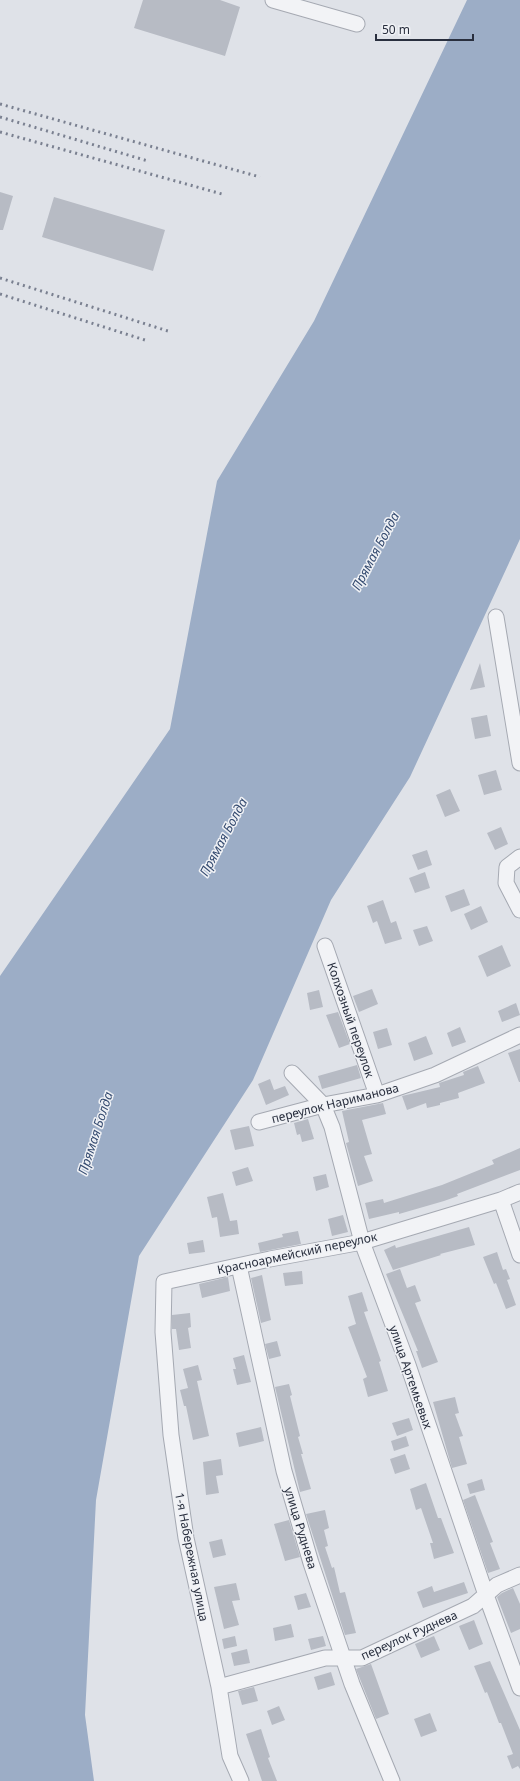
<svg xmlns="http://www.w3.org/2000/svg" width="520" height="1781" viewBox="0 0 520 1781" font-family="'Noto Sans',sans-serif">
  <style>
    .water { fill: #9cadc6 }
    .building { fill: #b7bbc4 }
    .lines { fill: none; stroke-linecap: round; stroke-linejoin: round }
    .minor-casing { stroke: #a5a9b2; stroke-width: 17 }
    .minor { stroke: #f2f3f6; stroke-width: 15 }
    .rail { stroke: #7a8090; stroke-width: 3; stroke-dasharray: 2 4; stroke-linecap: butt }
    .labels { text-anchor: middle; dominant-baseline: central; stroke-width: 3; stroke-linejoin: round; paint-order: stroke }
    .street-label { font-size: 12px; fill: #292f3e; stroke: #eff1f5 }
    .water-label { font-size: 13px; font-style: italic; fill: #354b70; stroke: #eff1f5 }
  </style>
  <rect width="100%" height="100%" fill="#dfe2e8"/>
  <path class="water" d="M467 0H520V539L410 777 331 900 253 1080 139 1256 96 1500 85 1715 94 1781H0V976L170 729 217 481 314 321Z"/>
  <path class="building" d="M143 0H220L240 7 225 56 134 28Z
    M0 192 13 196 3 230H0Z
    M54 197 165 230 153 271 42 237Z
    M480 663 485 687 470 690Z
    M487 715 491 736 475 739 471 718Z
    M496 770 502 790 484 795 478 775Z
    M450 789 460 811 445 817 436 795Z
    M501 827 508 844 495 850 487 833Z
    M427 850 432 865 418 870 412 855Z
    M425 872 430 888 415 893 409 878Z
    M464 889 470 905 451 912 445 896Z
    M383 900 391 923 396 921 402 939 385 944 377 921 373 923 367 906Z
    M481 906 488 922 471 930 464 914Z
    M427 926 433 941 419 946 413 930Z
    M502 945 511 966 487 977 478 956Z
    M372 989 378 1004 359 1012 353 996Z
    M319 990 323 1007 310 1010 307 993Z
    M516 1003 520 1015 502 1022 498 1011Z
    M338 1012 350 1044 339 1048 326 1015Z
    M460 1027 466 1042 452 1047 447 1033Z
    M387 1028 392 1045 378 1049 373 1032Z
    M426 1036 433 1054 414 1061 408 1043Z
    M520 1049V1082H519L508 1053Z
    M357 1065 361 1078 322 1089 318 1076Z
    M478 1066 485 1083 458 1093 459 1098 440 1103V1105L427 1108 426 1103 407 1110 402 1096 440 1087 439 1083 464 1075 463 1072Z
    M270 1079 274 1090 285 1086 289 1095 266 1105 258 1084Z
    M383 1103 386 1114 362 1120 372 1154 364 1156 373 1181 358 1186 346 1143 349 1142 342 1111Z
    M308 1119 314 1139 302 1142 300 1134 297 1135 294 1123Z
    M249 1126 254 1146 235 1150 230 1130Z
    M520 1148V1170L457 1194 458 1196 444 1201 399 1214V1212L369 1219 365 1203 383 1199 384 1203 442 1185 494 1164 492 1160Z
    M248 1167 253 1181 236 1186 232 1172Z
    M326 1174 329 1187 316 1191 313 1177Z
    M223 1193 230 1221 237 1220 239 1234 220 1237 217 1217 212 1218 207 1197Z
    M343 1215 348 1232 332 1236 328 1219Z
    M469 1227 475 1245 440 1254 441 1255 393 1270 384 1250 395 1245 396 1248Z
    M298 1231 301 1244 260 1252 258 1243 283 1237 282 1234Z
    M203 1240 205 1252 189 1254 187 1243Z
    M497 1252 503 1270 506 1269 510 1279 507 1280 516 1305 506 1309 496 1283 494 1284 483 1257Z
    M400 1269 407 1288 415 1285 421 1301 415 1303 438 1362 422 1368 416 1351H418L386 1274Z
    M302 1271 303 1284 285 1286 283 1273Z
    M262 1275 271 1320 261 1323 251 1278Z
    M228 1277 230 1291 202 1298 199 1284Z
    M362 1292 368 1311 364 1312 381 1361 379 1362 388 1391 368 1397 363 1379 367 1377 348 1327 356 1324 348 1296Z
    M190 1313 191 1327 188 1328 191 1348 179 1350 176 1329H172V1315Z
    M277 1341 281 1356 269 1359 265 1344Z
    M244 1355 251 1382 237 1385 233 1369H236L233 1358Z
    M198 1365 202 1380 197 1381 209 1436 193 1440 186 1406H184L180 1390 188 1388 183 1369Z
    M289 1384 292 1395 290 1396 300 1436 298 1437 303 1454H301L311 1489 300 1492 275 1387Z
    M455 1397 459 1413 455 1414 463 1436 459 1437 467 1464 452 1468 433 1402Z
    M409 1418 413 1430 397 1436 392 1423Z
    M261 1427 264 1441 239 1447 236 1433Z
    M406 1436 409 1446 394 1451 391 1441Z
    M405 1454 410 1469 395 1474 390 1459Z
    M221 1459 223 1475 216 1476 219 1493 206 1495 203 1462Z
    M482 1479 485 1490 470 1494 467 1484Z
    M426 1483 438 1518H441L454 1553 434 1559 430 1543H433L421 1508 416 1510 410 1489Z
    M475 1495 493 1542 490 1543 500 1569 488 1573 463 1500Z
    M325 1510 329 1528 324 1530 328 1546 325 1547 332 1568 334 1567 340 1593 345 1592 356 1633 345 1635 306 1514Z
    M289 1520 300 1557 285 1561 274 1524Z
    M222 1539 226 1555 213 1558 209 1542Z
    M464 1582 468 1593 423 1608 417 1592 432 1586 434 1592Z
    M236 1583 240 1600 232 1601 239 1625 224 1629 214 1587Z
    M513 1588 520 1604V1629L511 1633 497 1597 502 1593Z
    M306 1593 311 1607 298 1610 294 1596Z
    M474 1620 483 1644 469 1650 459 1626Z
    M291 1624 294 1637 275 1641 273 1628Z
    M235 1636 237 1646 224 1649 222 1639Z
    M323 1636 326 1646 311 1650 308 1639Z
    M434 1636 440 1650 421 1658 415 1644Z
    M247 1649 250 1663 234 1666 231 1653Z
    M490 1661 520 1730V1769L518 1766 512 1769 507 1756 513 1754 501 1723H499L487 1692 485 1693 474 1666Z
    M371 1664 389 1714 376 1719 356 1669Z
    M331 1672 335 1685 318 1690 314 1677Z
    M254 1687 258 1701 242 1705 238 1691Z
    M279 1706 285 1720 272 1725 267 1711Z
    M430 1713 437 1731 421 1737 414 1719Z
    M261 1729 270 1757 268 1758 277 1781H262L246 1734Z"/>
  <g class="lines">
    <g class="minor-casing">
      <path id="minor" d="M273 0 357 24
        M496 617 520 763
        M520 857 507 867 506 883 520 910
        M325 946 377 1095
        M292 1073 323 1105 332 1127 362 1242 408 1365 486 1595 520 1688
        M259 1122 323 1105 377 1095 435 1075 520 1035
        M501 1200 520 1255
        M239 1266 284 1471 311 1563 352 1684 392 1781
        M219 1687 325 1658H362L473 1606 497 1585 520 1575
        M241 1781 230 1756 219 1687 186 1538 171 1435 163 1332 164 1282 270 1259 362 1242 501 1200 520 1192"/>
    </g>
    <use href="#minor" class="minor"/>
    <path class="rail" d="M0 104 260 177
      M0 117 148 161
      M0 132 222 194
      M0 278 171 332
      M0 294 148 341"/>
  </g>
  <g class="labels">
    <g class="street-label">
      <text transform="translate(351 1020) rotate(71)">Колхозный переулок</text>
      <text transform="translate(335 1103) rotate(-14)">переулок Нариманова</text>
      <text transform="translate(297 1253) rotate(-12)">Красноармейский переулок</text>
      <text transform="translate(411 1377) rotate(71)">улица Артемьевых</text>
      <text transform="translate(301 1528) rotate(73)">улица Руднева</text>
      <text transform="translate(192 1557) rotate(79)">1-я Набережная улица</text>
      <text transform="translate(409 1635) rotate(-24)">переулок Руднева</text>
    </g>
    <g class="water-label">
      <text transform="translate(375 551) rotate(-62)">Прямая Болда</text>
      <text transform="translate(223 837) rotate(-62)">Прямая Болда</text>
      <text transform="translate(95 1133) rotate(-72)">Прямая Болда</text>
    </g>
  </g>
  <path d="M376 34v6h97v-6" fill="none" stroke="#292f3e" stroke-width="2"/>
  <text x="382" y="34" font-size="12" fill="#292f3e" stroke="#eff1f5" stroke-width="3" paint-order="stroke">50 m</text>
</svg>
